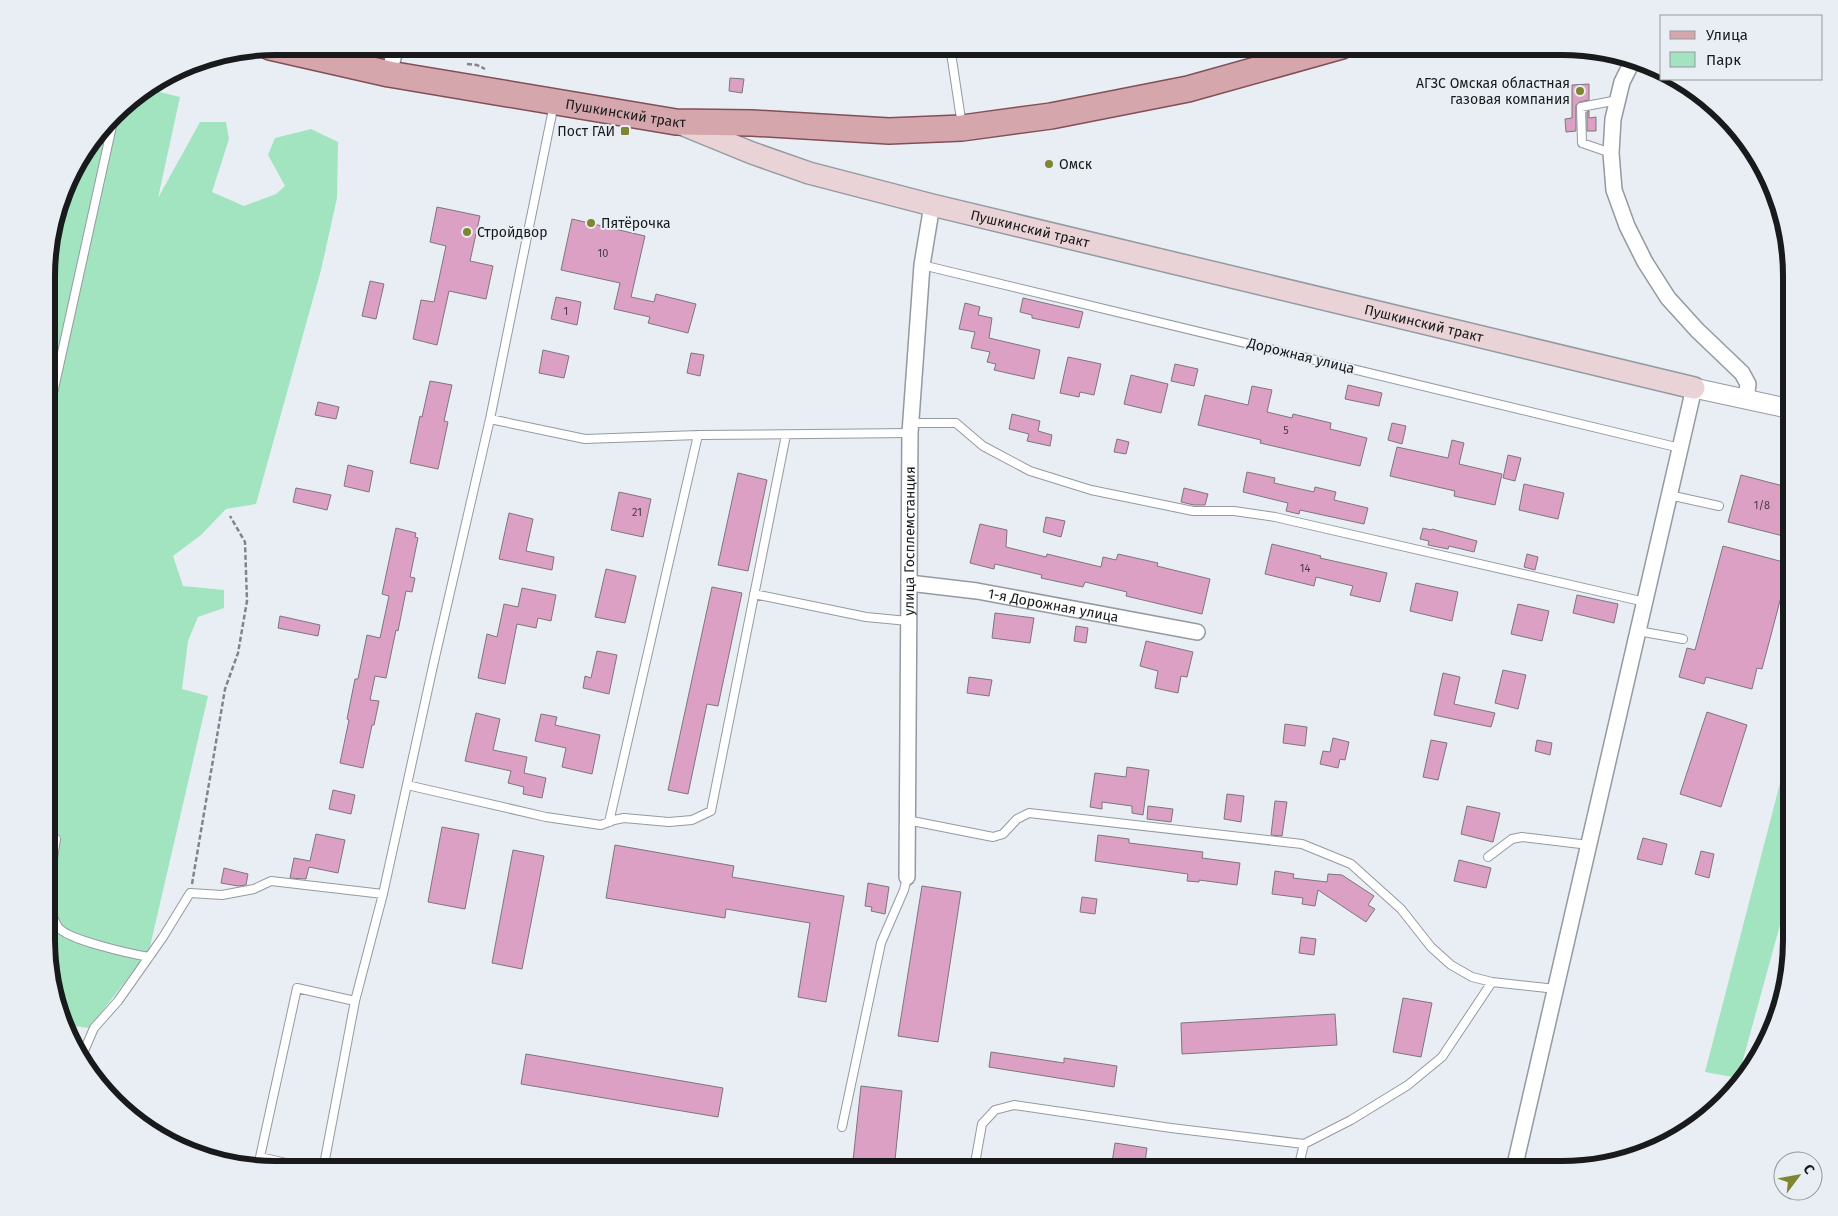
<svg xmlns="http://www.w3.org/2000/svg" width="1838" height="1216" viewBox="0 0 1838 1216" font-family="'Fira Sans',sans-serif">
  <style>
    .green { fill: #a3e4c0 }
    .building { fill: #dba0c4; stroke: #7e767b }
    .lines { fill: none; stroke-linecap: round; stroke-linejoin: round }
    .service-casing { stroke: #949aa0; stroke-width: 10 }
    .minor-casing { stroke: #949aa0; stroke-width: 18 }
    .tertiary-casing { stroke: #949aa0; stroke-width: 21 }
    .secondary-casing { stroke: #949aa0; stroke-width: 24 }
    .primary-casing { stroke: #815056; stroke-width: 28 }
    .path { stroke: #81858a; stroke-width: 2.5; stroke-dasharray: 5 2.5; stroke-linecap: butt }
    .service { stroke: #fff; stroke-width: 8 }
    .minor { stroke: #fff; stroke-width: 15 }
    .tertiary { stroke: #fff; stroke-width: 19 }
    .secondary { stroke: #ead3d6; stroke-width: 21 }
    .primary { stroke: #d5a7ac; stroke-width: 25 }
    .poi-dot { fill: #7f8631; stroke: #e8eef4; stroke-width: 2 }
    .labels { text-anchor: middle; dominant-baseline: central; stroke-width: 4; stroke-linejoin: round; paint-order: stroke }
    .number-label { font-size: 11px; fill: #493c46 }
    .poi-label { font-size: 14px; fill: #181a1c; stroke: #e8eef4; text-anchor: start }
    .street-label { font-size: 14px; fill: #181a1c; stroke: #e8eef4 }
    .rim { fill: none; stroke: #181a1c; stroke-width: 6 }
  </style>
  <rect width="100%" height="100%" fill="#e8eef4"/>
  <path class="green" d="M147 89 180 97 158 198 200 122H226L229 139 212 192 244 206 276 194 285 186 268 155 275 138 311 129 338 142 337 198 321 270 256 504 226 509 201 535 173 556 183 586 224 590V608L198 617 188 641 182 689 208 696 149 951 89 1028 67 1025 48 970V246L70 174 124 104Z
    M1791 741V885L1738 1078 1705 1072Z"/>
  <path class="building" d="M730 78 744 79 742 93 729 91Z
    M1589 84V100L1580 102 1576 105V131L1566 132 1565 119 1572 118V85Z
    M1589 111V118L1596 117V131H1587V112Z
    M437 207 480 216 470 261 493 266 486 299 449 291 437 345 413 339 421 300 434 302 446 246 430 242Z
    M572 219 645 236 631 297 654 302 656 294 696 304 688 333 648 323 650 317 614 309 620 283 561 270Z
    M370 281 384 284 376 319 362 316Z
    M556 297 581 302 577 325 551 319Z
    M1023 298 1083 312 1079 328 1032 318V315L1020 312Z
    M965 303 980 307 978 315 992 318 989 338 1040 350 1034 379 994 370 996 364 987 362 990 352 971 348 975 332 959 329Z
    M543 350 569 356 564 378 539 373Z
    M691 353 704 355 700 376 687 373Z
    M1068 357 1101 364 1094 395 1080 392 1079 397 1060 393Z
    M1175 364 1198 369 1194 386 1171 381Z
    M1131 375 1168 384 1161 413 1124 404Z
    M430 381 452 385 444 421 448 422 438 469 410 463 420 416 422 417Z
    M1348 385 1382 393 1379 406 1345 399Z
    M1252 386 1272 390 1267 412 1292 418 1293 414 1331 423 1330 429 1367 438 1360 466 1260 443 1261 440 1198 425 1205 395 1248 405Z
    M318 402 339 407 336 419 315 415Z
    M1012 414 1040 421 1038 431 1052 435 1050 446 1027 441 1029 434 1009 429Z
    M1392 423 1406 426 1402 444 1388 440Z
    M1117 439 1129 442 1126 454 1114 452Z
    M1452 440 1464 443 1459 464 1502 474 1495 505 1454 496 1455 491 1390 476 1397 447 1448 458Z
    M1508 455 1521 458 1515 481 1503 478Z
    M348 465 373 471 369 492 344 486Z
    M1247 472 1275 478 1274 483 1314 492 1315 487 1336 492 1334 500 1368 508 1364 524 1300 510 1299 514 1286 511 1288 503 1243 492Z
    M738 473 767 480 748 571 718 565Z
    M1741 475 1791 488V538L1728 522Z
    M1524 484 1564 493 1558 519 1519 510Z
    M296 488 331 495 327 510 293 502Z
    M1184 488 1208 494 1205 505H1194L1181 502Z
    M619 492 651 499 643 537 611 530Z
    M509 513 533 519 526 551 554 557 552 570 499 559Z
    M1046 517 1065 521 1061 537 1043 532Z
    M980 524 1007 530 1006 547 1046 557 1047 554 1101 567 1103 557 1116 560 1118 554 1158 563 1157 566 1210 579 1202 614 1126 596 1127 592 1085 582 1083 587 1041 578 1042 575 995 564 994 569 970 563Z
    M396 528 416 533 415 537 418 538 410 577 415 578 412 592 406 591 398 631 396 630 386 678 375 676 370 700 379 701 374 725H372L363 768 340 763 349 720 347 719 355 679H358L367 635 380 638 389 596 382 594Z
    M1423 528 1431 530 1432 529 1477 541 1474 552 1449 546 1448 549 1428 545 1429 541 1420 539Z
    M1272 544 1321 556 1320 558 1387 573 1380 602 1350 595 1353 586 1316 577 1314 586 1265 574Z
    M1723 546 1791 564V580L1786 578 1762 669 1757 668 1752 689 1706 677 1704 684 1679 677 1687 648 1695 650Z
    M1527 554 1538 557 1535 570 1524 567Z
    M606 569 636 576 625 623 595 617Z
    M1416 583 1458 592 1452 621 1410 611Z
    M712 587 742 593 718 706 707 704 688 794 668 790Z
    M522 588 556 595 551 621 538 618 536 628 517 624 505 684 478 678 487 634 497 637 504 604 518 607Z
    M1577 595 1618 604 1614 623 1573 613Z
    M1518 604 1549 611 1542 641 1511 634Z
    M995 613 1034 618 1030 643 992 638Z
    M280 616 320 625 318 636 278 628Z
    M1076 626 1088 628 1086 643 1074 641Z
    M1146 641 1193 652 1187 677 1181 676 1178 693 1155 688 1158 671 1140 666Z
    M597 651 617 655 609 694 583 688 585 676 591 678Z
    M1503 670 1526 675 1518 709 1495 703Z
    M1443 673 1460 677 1454 704 1495 713 1491 727 1434 715Z
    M969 677 992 680 989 696 967 693Z
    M1707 712 1747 725 1721 807 1680 794Z
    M476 713 500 719 493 750 527 757 524 773 546 778 542 798 523 794 524 787 508 783 511 771 465 761Z
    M541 714 557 717 555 725 600 735 592 774 562 767 566 748 535 741Z
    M1285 724 1307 727 1305 746 1283 743Z
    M1333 738 1349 742 1345 760 1340 759 1338 768 1320 764 1323 751 1330 752Z
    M1431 740 1447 743 1438 780 1423 777Z
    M1537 740 1552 743 1550 755 1535 751Z
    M1127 767 1149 770 1143 815 1132 813V806L1102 802V809L1090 807 1095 773 1126 777Z
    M333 790 355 795 351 814 329 809Z
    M1227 794 1244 796 1241 822 1224 819Z
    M1275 801 1287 802 1282 836 1271 835Z
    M1148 806 1173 809 1171 822 1147 819Z
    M1467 806 1500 813 1493 842 1461 834Z
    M442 827 479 834 465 909 428 902Z
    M316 834 345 840 338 873 309 867 306 879 290 878 294 858 310 861Z
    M1098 835 1129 839V843L1203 852 1202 858 1240 863 1237 885 1199 880V882L1187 881 1188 874 1095 861Z
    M1643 838 1667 844 1662 865 1637 859Z
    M615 845 734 866 732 877 844 896 826 1002 798 997 810 923 726 909 725 918 606 898Z
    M513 850 544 856 522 969 492 963Z
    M1701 851 1714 854 1709 878 1695 874Z
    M1459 860 1491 868 1486 888 1454 881Z
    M224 868 248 874 246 885 238 886 221 883Z
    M1275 871 1294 874 1293 878 1327 882 1328 874 1342 875 1374 896 1368 905 1375 909 1366 922 1318 890 1315 906 1302 904 1303 898 1272 894Z
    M868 883 889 887 885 914 871 911 872 907 865 906Z
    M922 886 961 892 938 1042 898 1036Z
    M1082 897 1097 899 1095 914 1080 912Z
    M1301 937 1316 939 1314 955 1299 953Z
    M1403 998 1432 1003 1421 1057 1393 1052Z
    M1335 1014 1337 1045 1182 1054 1181 1023Z
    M991 1052 1064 1063V1058L1117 1066 1114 1087 989 1067Z
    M526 1054 723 1088 718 1117 521 1084Z
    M861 1086 902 1091 894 1170H852Z
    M1115 1143 1147 1148 1144 1169H1111Z"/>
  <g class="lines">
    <g class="service-casing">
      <path id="service" d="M950 46 962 126
        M1611 153 1582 143 1581 107 1618 100
        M922 265 1680 448
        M48 416 114 117
        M490 419 585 439 698 435 910 433
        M910 423H956L983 446 1030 471 1091 490 1193 511H1234L1275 517 1645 602
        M1669 495 1719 506
        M754 594 866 617 908 621
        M1638 631 1683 639
        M407 785 546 817 601 825 614 820 624 818 669 822 692 820 711 811 786 435
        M907 820 993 837 1003 834 1017 819 1029 813 1302 844 1351 864 1401 909 1431 947 1451 965 1472 977 1492 982 1556 989
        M609 822 698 435
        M1488 857 1512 839 1522 837 1589 845
        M48 891 56 839
        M48 905C51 912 54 921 58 927 67 940 132 954 149 957
        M83 1062 84 1051 94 1028 118 1001 163 937 190 893 222 895 254 889 271 881 383 894
        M842 1127 881 943 904 890 907 877
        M974 1169 982 1124 995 1110 1014 1105 1171 1128 1304 1144
        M1298 1169 1304 1144 1351 1120 1408 1085 1442 1057 1492 982
        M317 1170 260 1157 297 988 355 1001
        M323 1170 355 1001 383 894 433 666 490 419 554 104"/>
    </g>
    <g class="minor-casing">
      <g id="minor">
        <path d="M1634 58 1622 82 1613 119 1611 153 1614 190 1627 226 1645 262 1668 298 1697 330 1742 373 1748 384 1746 399"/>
        <path d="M389 74 396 46"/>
        <path id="s1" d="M909 583 977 591 1197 632"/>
        <path id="s2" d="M907 877 910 433 922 265 932 205"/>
        <path d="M1514 1169 1694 388"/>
      </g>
    </g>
    <g class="tertiary-casing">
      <path id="tertiary" d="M1694 388 1791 409"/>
    </g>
    <g class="secondary-casing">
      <g id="secondary">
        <path id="s3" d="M681 124 752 153 809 173 932 205 1694 388"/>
      </g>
    </g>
    <g class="primary-casing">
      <g id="primary">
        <path id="s4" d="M270 47 389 74 676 122 752 123 889 131 962 128 1051 116 1188 89 1342 46"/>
      </g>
    </g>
    <path class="path" d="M467 64 477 65 485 69
      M591 129 608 132
      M192 884 225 689 238 653 247 601 245 542 230 516"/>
    <use href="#service" class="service"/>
    <use href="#minor" class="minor"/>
    <use href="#tertiary" class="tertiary"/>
    <use href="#secondary" class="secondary"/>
    <use href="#primary" class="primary"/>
  </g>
  <g class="poi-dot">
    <circle cx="1580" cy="91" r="5"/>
    <rect x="620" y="126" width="10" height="10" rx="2.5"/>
    <circle cx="1049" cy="164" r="5"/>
    <circle cx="591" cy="223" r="5"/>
    <circle cx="467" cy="232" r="5"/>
  </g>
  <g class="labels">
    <g class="number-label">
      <text x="603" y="253">10</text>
      <text x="566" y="311">1</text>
      <text x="1286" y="430">5</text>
      <text x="1762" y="505">1/8</text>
      <text x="637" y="512">21</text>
      <text x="1305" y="568">14</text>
    </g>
    <g class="poi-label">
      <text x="1570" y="83" text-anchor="end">АГЗС Омская областная<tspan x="1570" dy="16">газовая компания</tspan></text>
      <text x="615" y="131" text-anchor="end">Пост ГАИ</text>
      <text x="1059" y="164">Омск</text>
      <text x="601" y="223">Пятёрочка</text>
      <text x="477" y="232">Стройдвор</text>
    </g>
    <g class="street-label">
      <text stroke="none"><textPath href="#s4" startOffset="362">Пушкинский тракт</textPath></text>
      <text stroke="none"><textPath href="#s3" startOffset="365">Пушкинский тракт</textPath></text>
      <text stroke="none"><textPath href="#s3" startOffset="770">Пушкинский тракт</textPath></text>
      <text transform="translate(1301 356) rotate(14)">Дорожная улица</text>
      <text stroke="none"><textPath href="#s2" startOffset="336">улица Госплемстанция</textPath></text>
      <text stroke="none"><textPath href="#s1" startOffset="146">1-я Дорожная улица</textPath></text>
    </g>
  </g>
  <path d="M0 0H1838V1216H0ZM276 55H1562A221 221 0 0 1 1783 276V940A221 221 0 0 1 1562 1161H276A221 221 0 0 1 55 940V276A221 221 0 0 1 276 55Z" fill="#e8eef4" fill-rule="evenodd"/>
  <path class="rim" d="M276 55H1562A221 221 0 0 1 1783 276V940A221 221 0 0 1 1562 1161H276A221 221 0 0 1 55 940V276A221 221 0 0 1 276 55Z"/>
  <rect x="1660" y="15" width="162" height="65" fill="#e8eef4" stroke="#95999e"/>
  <rect x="1670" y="31" width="25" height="8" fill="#d5a7ac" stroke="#95999e"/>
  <text x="1706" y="40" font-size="15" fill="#181a1c">Улица</text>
  <rect x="1670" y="52" width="25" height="15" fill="#a3e4c0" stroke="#95999e"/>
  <text x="1706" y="65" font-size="15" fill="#181a1c">Парк</text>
  <g transform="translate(1798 1176) rotate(58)"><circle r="24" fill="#e8eef4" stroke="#95999e"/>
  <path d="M0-4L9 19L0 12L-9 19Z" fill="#7f8631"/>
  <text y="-8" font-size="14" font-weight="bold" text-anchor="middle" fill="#181a1c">С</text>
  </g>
</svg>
